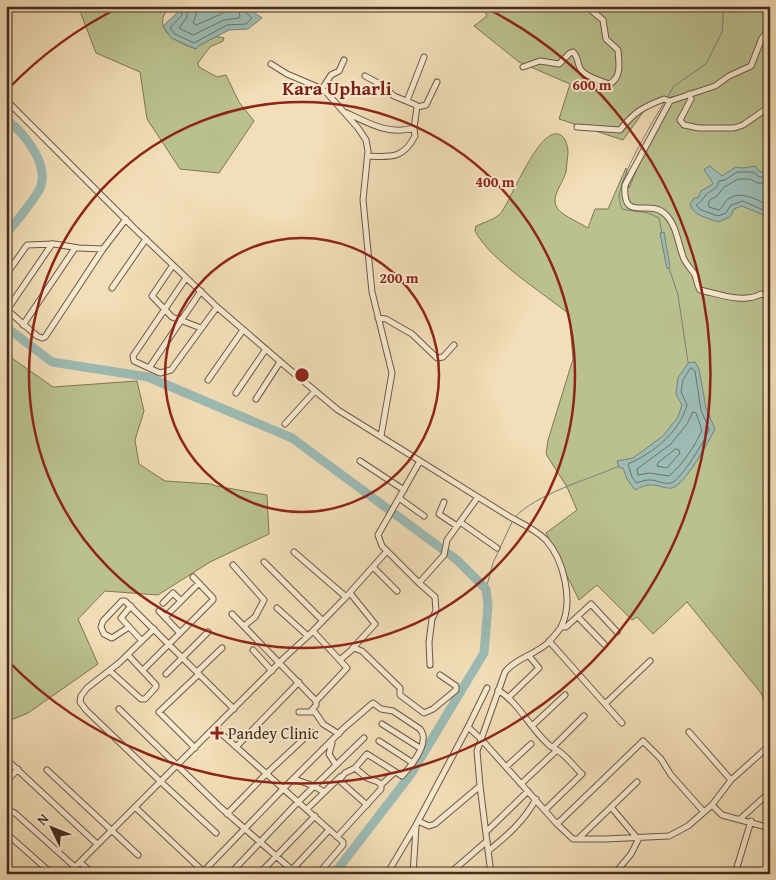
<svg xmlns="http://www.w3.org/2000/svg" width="776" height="880" viewBox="0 0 776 880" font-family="'Gentium Book Plus',serif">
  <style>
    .green { fill: #bac18f; stroke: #7e7656 }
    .water { fill: #9cbbb4; stroke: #788178 }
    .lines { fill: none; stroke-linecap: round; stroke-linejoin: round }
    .shore { stroke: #6e7368; stroke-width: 1 }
    .stream { stroke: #788178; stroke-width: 1 }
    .river { stroke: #9cbbb4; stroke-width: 9 }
    .minor-casing { stroke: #6d5844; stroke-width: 7 }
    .minor { stroke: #f7ead1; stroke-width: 5 }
    .ring { fill: none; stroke: #8f2418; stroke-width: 2.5 }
    .poi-dot { fill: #8f2418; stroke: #f7ead1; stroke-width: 2 }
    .labels { text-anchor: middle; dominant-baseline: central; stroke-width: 4; stroke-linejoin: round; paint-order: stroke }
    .poi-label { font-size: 16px; fill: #412b1d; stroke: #f7ead1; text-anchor: start }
    .quarter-label { font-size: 19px; font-weight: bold; fill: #7a1f14; stroke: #f7ead1 }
    .centre { fill: #8f2418; stroke: #f7ead1; stroke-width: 2.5 }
    .ring-label { font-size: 15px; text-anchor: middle; font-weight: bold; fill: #8f2418; stroke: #f7ead1; stroke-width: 4; stroke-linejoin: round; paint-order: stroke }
  </style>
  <rect width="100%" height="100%" fill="#f2deb8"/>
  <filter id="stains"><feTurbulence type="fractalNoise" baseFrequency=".004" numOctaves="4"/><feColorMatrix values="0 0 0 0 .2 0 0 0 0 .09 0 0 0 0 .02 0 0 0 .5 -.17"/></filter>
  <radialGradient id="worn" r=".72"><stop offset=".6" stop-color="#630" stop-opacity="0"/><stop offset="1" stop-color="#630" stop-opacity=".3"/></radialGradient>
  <path class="green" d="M78 6H172C170 9 166 12 164 15 156 34 184 45 196 49 202 42 215 34 224 38L223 41 210 47 198 63 199 67 217 77 226 75 239 102 254 121 219 173 180 169 147 119 140 72 96 53Z
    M482 6H770V715L761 693 687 602 653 634 637 617 632 620 597 585 579 600 546 533 577 510 567 487 546 454 548 440 573 359 569 314C542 292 491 261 475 231L476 226C483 223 495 219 500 214 510 204 541 119 562 136 566 139 568 147 568 153 567 159 567 166 566 172 562 186 546 201 562 213 570 219 580 223 588 228L595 209H608L626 168 629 188 641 159 675 96 649 104 623 140 559 119 570 84 519 62 474 26 487 16Z
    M6 354 53 387 137 381 144 411 135 440 139 464 165 481 211 484 216 486 267 495 269 534 210 562 158 595 105 591 78 619 98 664 28 713 6 722Z"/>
  <path class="water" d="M176 6H207L217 8 226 6H245L262 18 248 29 229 30 200 45 196 49 171 38 163 26 177 13Z
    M710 166 722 176 736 167 744 168 755 166 760 172 770 170V218L742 206 734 209 730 217 718 222C708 218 693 216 690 204L694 198H698L701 191 713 184C711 178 706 175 704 169Z
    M664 232 670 267 667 269 660 233Z
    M695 362 699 369 706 408 715 429C709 441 685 485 672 488 665 489 657 484 649 485 645 485 639 488 635 490L627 479 623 468H619L617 461 633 458 663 436 678 417 682 405 676 394 678 378 688 363Z"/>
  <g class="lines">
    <path class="shore" d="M181 6 182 15 170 28 175 34 194 43 227 25 246 24 252 18 244 11 243 6
      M187 6V17L179 28 193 35 224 20 239 18 240 16 237 6
      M195 6 196 14 193 23 196 25 228 11 229 6
      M770 176 759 177 753 172H737L725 180 719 181C716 192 710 189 705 196 702 200 700 203 696 205L701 210 718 216 726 213 731 205 743 201 770 213
      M770 183H758L750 179H738L724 187 717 196 710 200 708 204 709 207 719 210C723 207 723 204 727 200 740 189 757 200 770 206
      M691 368 695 371 701 410 709 429C706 439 681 480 671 483 664 485 655 479 648 480 644 480 640 482 636 483L632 477 628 464C653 453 679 433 687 405L681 392 683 380Z
      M693 412 696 413 702 430C695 446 683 464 669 476L649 473 638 475 637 469 671 444 687 424Z
      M676 449 679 450 680 453 667 468 657 466 658 463Z"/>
    <path class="stream" d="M667 98 674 86 706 64 722 32 724 6
      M662 233 659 218C643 209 638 213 622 209 621 206 619 201 619 198 619 177 653 121 665 101
      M669 268 678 295 688 362
      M514 518C537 493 588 480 619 466
      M486 589 493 563 512 522"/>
    <path class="river" d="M6 119C24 133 48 162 41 186 38 196 14 224 6 234
      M6 327 52 362 148 377 292 438 457 560 486 589 488 605 484 653 411 774 334 874"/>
    <g class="minor-casing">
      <path id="minor" d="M6 15 13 6
        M271 64 287 74 320 88 327 93 358 128 366 140 368 151 363 200 372 292 392 373 381 436
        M523 67 540 61 559 64 570 53 573 52C579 57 577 66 582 71 587 77 601 81 609 84 622 78 619 63 618 50L606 39 603 20 586 6
        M365 76 380 84 394 96 416 105 417 107 414 128 415 136C403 159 391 157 368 156
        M322 89 331 75 339 71 344 60
        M689 94 691 99 680 120 684 125 699 128H734L743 125 766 109H770
        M6 100 134 228 217 307 290 370 338 410 510 517C523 524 536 530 546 540 564 560 574 602 561 627 558 632 553 637 549 642 535 655 516 658 505 672L477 751 480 786 491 874
        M407 101 424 57
        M670 101 715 86 729 76 751 66 762 38 770 29
        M417 107 426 105 437 82
        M347 113C370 124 389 135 414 128
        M577 127 620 130C634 112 643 107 664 99L670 101 625 185C622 223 648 199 664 213 677 224 678 245 684 259 687 265 692 270 695 275 697 281 697 285 700 290 719 294 743 304 761 294L770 297
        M173 265 152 296 172 317 201 328
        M6 275 27 245 54 244 79 248 103 249
        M186 278 133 356 134 361 160 373 171 370 217 307
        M112 288 146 239
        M6 309 37 336 42 338 45 337 103 249 126 219
        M7 310 52 244
        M378 318 386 319 412 334 437 358 443 357 454 345
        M23 325 75 248
        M149 368 201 291
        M208 380 243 330
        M236 393 266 349
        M256 399 280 362
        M285 424 315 391
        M360 461 404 490
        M420 461 378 535 382 546 419 583 444 555 447 540 478 497
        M399 498 424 516
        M444 502 439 514 457 526
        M460 522 497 548
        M294 552 346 597
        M264 562 323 621
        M233 565 264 600 255 617 244 626
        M373 567 397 591
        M419 583 435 597 436 611 432 619 429 642 430 665
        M350 593 375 624 352 649
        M163 603 173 593 181 601
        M131 606 121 618 142 641
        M277 608 308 636
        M159 611 180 633
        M232 614 316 701V705L311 711
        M165 617 199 583
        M578 617 604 644
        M129 627 112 638 104 634 101 627 103 621 122 601H125L234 709
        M561 627H566L591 604 617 632
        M154 629 119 663 87 688 81 696 80 702 86 710 161 782 216 833
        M313 631 347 668 316 701
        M549 641 622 723
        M253 650 272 671
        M341 659 354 648 362 651 400 688V695L424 713 433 709 456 690V686L440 675
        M143 670 213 600V598L193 577
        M110 671 141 699H145L156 687V685L128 655
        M197 672 222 648
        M166 674 208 632
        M498 690C520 704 529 727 548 744 550 747 554 748 557 750 567 756 574 767 582 774L545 810
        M509 697 539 668 529 656
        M606 703 650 661
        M119 709 220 807 292 870
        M299 712H315L323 724 339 734
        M382 724 420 748
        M532 726 565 695
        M468 727 487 688
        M215 728 343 842V845L318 874
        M689 732 731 780 712 805
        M379 741 413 763
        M332 743 329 754 336 765
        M236 747 299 682
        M553 747 584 716
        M195 748 159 712 199 674
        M6 759 97 844
        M506 767 531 744
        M47 770 138 855
        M294 779 314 786 324 792
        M731 780 770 745
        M6 782 18 769
        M521 784 557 750
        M381 785 395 772
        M135 807 206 874
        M611 807 637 838
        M307 809 340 777
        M227 814 266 774 311 732
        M6 815 13 812 16 814 75 867
        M740 819 770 792
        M418 821 429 826 435 824 480 786
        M557 824 643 741 661 759 671 775 704 812
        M486 832 528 791
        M6 833 50 872
        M337 837 381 789V785L378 782 367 778 355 768
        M578 839 637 782
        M488 851C507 836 524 821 536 799
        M80 862 93 874
        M68 874 285 657 308 636 346 597 387 551
        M201 874 283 789 344 728 373 703 381 709 393 711 420 729C431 742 411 766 402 776L367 754 355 768 345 773 340 779 341 782 367 805
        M230 874 298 802 364 738
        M259 874 315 816
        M288 874 329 830
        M387 874 416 825 468 727 481 739 557 824 573 839H605L669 836 688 826 712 805 722 815 770 828
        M413 874 416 827
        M449 874 487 841
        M616 874V872L631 854 639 838
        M738 874 737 867 751 821"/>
    </g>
    <use href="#minor" class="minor"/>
  </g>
  <g class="ring">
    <circle cx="302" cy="375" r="137"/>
    <circle cx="302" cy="375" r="273"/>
    <path d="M7 90A410 410 0 0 1 122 6M482 6A410 410 0 1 1 7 660"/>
  </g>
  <path class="poi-dot" d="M214.5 725.5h5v5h5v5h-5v5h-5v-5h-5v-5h5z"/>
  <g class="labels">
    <g class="poi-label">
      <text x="228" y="733">Pandey Clinic</text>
    </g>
    <g class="quarter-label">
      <text x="337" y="88">Kara Upharli</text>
    </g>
  </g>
  <circle cx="302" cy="375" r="8" class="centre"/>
  <g class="ring-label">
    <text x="592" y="90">600 m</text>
    <text x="495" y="187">400 m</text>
    <text x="399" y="283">200 m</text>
  </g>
  <rect width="776" height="880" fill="none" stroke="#f2deb8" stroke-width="25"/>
  <rect x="8" y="8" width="761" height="865" fill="none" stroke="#412b1d" stroke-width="2.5"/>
  <rect x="12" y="12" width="751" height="855" fill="none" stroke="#412b1d"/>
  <g transform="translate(52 828) rotate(313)" stroke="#f7ead1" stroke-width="4" paint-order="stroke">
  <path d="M0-4L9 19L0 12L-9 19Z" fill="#412b1d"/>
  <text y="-8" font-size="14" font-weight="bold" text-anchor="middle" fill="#412b1d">N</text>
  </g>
  <rect width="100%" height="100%" filter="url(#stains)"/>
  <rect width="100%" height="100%" fill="url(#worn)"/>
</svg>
